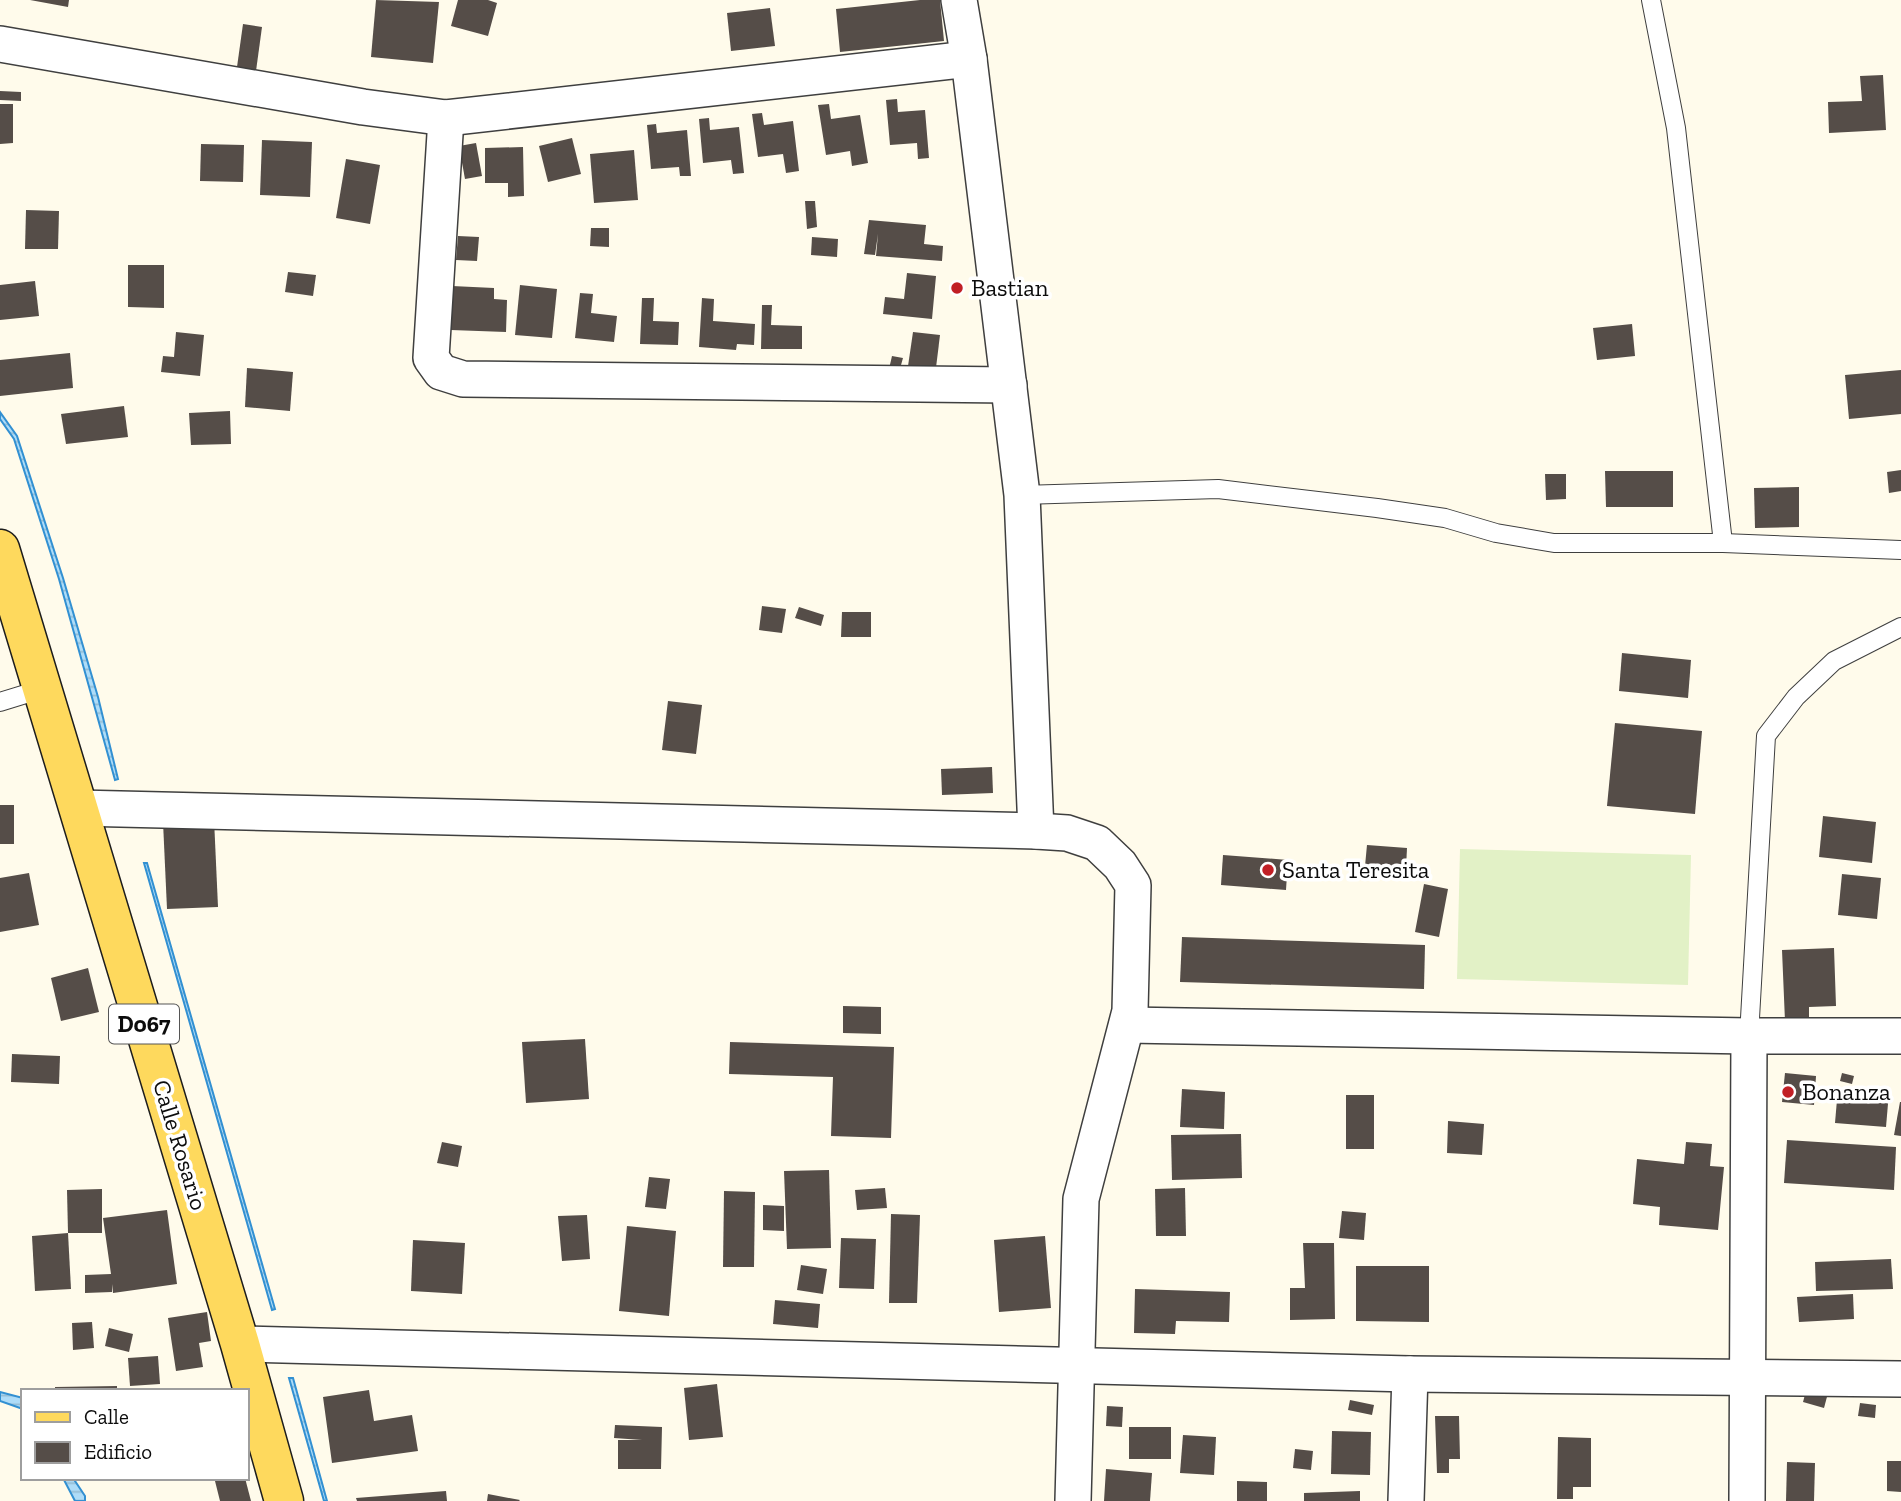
<svg xmlns="http://www.w3.org/2000/svg" width="1901" height="1501" font-family="'Zilla Slab',serif">
	<style>
		.pitch { fill: #e2f1c6 }
		.water { fill: url(#water-rules); stroke: #3290d2; stroke-width: 2 }
		.building { fill: #554d48 }
		.lines { fill: none; stroke-linecap: round; stroke-linejoin: round }
		.service-casing { stroke: #3f3f3f; stroke-width: 20 }
		.minor-casing { stroke: #3f3f3f; stroke-width: 38 }
		.primary-casing { stroke: #1d1d1d; stroke-width: 41 }
		.service { stroke: #fff; stroke-width: 18 }
		.minor { stroke: #fff; stroke-width: 35 }
		.primary { stroke: #fed95d; stroke-width: 38 }
		.poi-dot { fill: #c11f25; stroke: #fff; stroke-width: 2.5 }
		.labels { text-anchor: middle; stroke-width: 7; stroke-linejoin: round; paint-order: stroke }
		.shield { fill: #fff; stroke: #555; stroke-width: 2 }
		.shield-label { font-size: 23px; font-weight: bold; fill: #0c0c0c }
		.poi-label { font-size: 24px; fill: #0c0c0c; stroke: #fff; text-anchor: start }
		.street-label { font-size: 24px; fill: #0c0c0c; stroke: #fff }
	</style>
	<defs>
		<pattern id="water-rules" width="6" height="5" patternUnits="userSpaceOnUse" patternTransform="scale(1.75)"><rect width="6" height="5" fill="#aedcf8"/><path d="M0 2.5h6" fill="none" stroke="#94bcd3"/></pattern>
	</defs>
	<rect width="100%" height="100%" fill="#fffbeb"/>
	<!-- pitch -->
	<path class="pitch" d="M 1460,849 L 1691,855 L 1688,985 L 1457,979 Z"/>
	<!-- water -->
	<g class="water">
		<path d="M 0,412 L 17,436 L 63,578 L 98,697 L 118,779 L 115,780 L 59,579 L 14,439 L 0,419 Z"/>
		<path d="M 144,863 L 147,863 L 275,1309 L 272,1310 Z"/>
		<path d="M 289,1378 L 293,1378 L 327,1501 L 324,1501 Z"/>
		<path d="M 0,1392 L 23,1398 L 23,1409 L 0,1401 Z"/>
		<path d="M 63,1478 L 73,1478 L 85,1496 L 85,1501 L 75,1501 Z"/>
	</g>
	<!-- building -->
	<g class="building">
		<path d="M 30,0 L 69,0 L 68,7 Z"/>
		<path d="M 376,0 L 439,2 L 433,63 L 371,57 Z"/>
		<path d="M 458,0 L 488,0 L 497,3 L 488,36 L 451,26 Z"/>
		<path d="M 920,0 L 940,0 L 944,41 L 840,52 L 836,9 Z"/>
		<path d="M 770,8 L 775,46 L 731,51 L 727,13 Z"/>
		<path d="M 243,24 L 262,27 L 256,71 L 237,67 Z"/>
		<path d="M 1883,75 L 1886,130 L 1829,133 L 1828,102 L 1862,101 L 1860,76 Z"/>
		<path d="M 0,91 L 21,92 L 21,101 L 0,100 Z"/>
		<path d="M 897,99 L 898,112 L 925,110 L 929,158 L 918,159 L 917,143 L 890,145 L 886,100 Z"/>
		<path d="M 0,104 L 13,104 L 13,143 L 0,144 Z"/>
		<path d="M 829,104 L 831,119 L 860,115 L 868,163 L 852,166 L 850,151 L 826,155 L 818,105 Z"/>
		<path d="M 762,113 L 764,125 L 793,121 L 799,171 L 786,173 L 783,154 L 758,157 L 752,114 Z"/>
		<path d="M 709,118 L 710,130 L 739,127 L 744,173 L 733,174 L 731,160 L 703,163 L 699,119 Z"/>
		<path d="M 656,124 L 657,133 L 687,130 L 691,176 L 680,176 L 679,167 L 651,169 L 647,125 Z"/>
		<path d="M 572,138 L 581,174 L 548,182 L 539,146 Z"/>
		<path d="M 262,140 L 312,142 L 310,197 L 260,195 Z"/>
		<path d="M 476,143 L 482,176 L 465,179 L 459,146 Z"/>
		<path d="M 201,144 L 244,145 L 243,182 L 200,181 Z"/>
		<path d="M 523,147 L 524,196 L 508,197 L 508,183 L 485,183 L 485,148 Z"/>
		<path d="M 634,150 L 638,200 L 594,203 L 590,154 Z"/>
		<path d="M 346,159 L 380,165 L 370,224 L 336,218 Z"/>
		<path d="M 805,201 L 815,201 L 817,227 L 807,229 Z"/>
		<path d="M 26,210 L 59,211 L 58,249 L 25,249 Z"/>
		<path d="M 869,220 L 926,225 L 924,244 L 943,246 L 942,261 L 876,256 L 878,234 L 875,255 L 864,254 Z"/>
		<path d="M 591,228 L 609,228 L 609,247 L 590,246 Z"/>
		<path d="M 458,236 L 479,237 L 477,261 L 456,260 Z"/>
		<path d="M 812,237 L 838,239 L 837,257 L 811,255 Z"/>
		<path d="M 128,265 L 164,265 L 164,308 L 128,307 Z"/>
		<path d="M 288,272 L 316,275 L 313,296 L 285,292 Z"/>
		<path d="M 907,273 L 936,276 L 932,319 L 883,314 L 885,297 L 904,299 Z"/>
		<path d="M 35,281 L 39,316 L 0,320 L 0,285 Z"/>
		<path d="M 520,285 L 557,289 L 552,338 L 515,335 Z"/>
		<path d="M 452,286 L 494,288 L 494,299 L 507,300 L 506,332 L 451,330 Z"/>
		<path d="M 580,293 L 593,294 L 591,313 L 617,316 L 614,342 L 575,338 Z"/>
		<path d="M 642,298 L 654,298 L 653,321 L 679,322 L 678,345 L 640,344 Z"/>
		<path d="M 702,298 L 714,299 L 713,321 L 755,324 L 754,345 L 737,344 L 736,350 L 699,347 Z"/>
		<path d="M 762,305 L 772,305 L 771,325 L 802,326 L 802,349 L 761,349 Z"/>
		<path d="M 1632,324 L 1635,356 L 1597,360 L 1593,328 Z"/>
		<path d="M 176,332 L 204,335 L 200,376 L 161,372 L 163,356 L 174,357 Z"/>
		<path d="M 913,332 L 940,335 L 935,376 L 907,373 Z"/>
		<path d="M 70,353 L 73,388 L 0,396 L 0,360 Z"/>
		<path d="M 892,356 L 903,358 L 899,372 L 889,369 Z"/>
		<path d="M 247,368 L 293,372 L 290,411 L 245,407 Z"/>
		<path d="M 1901,370 L 1901,414 L 1849,419 L 1845,375 Z"/>
		<path d="M 124,406 L 128,437 L 66,444 L 61,414 Z"/>
		<path d="M 230,411 L 231,444 L 191,445 L 189,413 Z"/>
		<path d="M 1901,470 L 1901,491 L 1889,493 L 1887,472 Z"/>
		<path d="M 1605,471 L 1673,471 L 1673,507 L 1606,507 Z"/>
		<path d="M 1545,474 L 1566,474 L 1566,499 L 1546,500 Z"/>
		<path d="M 1799,487 L 1799,527 L 1755,528 L 1754,488 Z"/>
		<path d="M 762,606 L 786,609 L 782,633 L 759,630 Z"/>
		<path d="M 799,607 L 824,615 L 821,626 L 795,618 Z"/>
		<path d="M 842,612 L 871,612 L 871,637 L 841,637 Z"/>
		<path d="M 1622,653 L 1691,660 L 1688,698 L 1619,691 Z"/>
		<path d="M 668,701 L 702,705 L 696,754 L 662,750 Z"/>
		<path d="M 1615,723 L 1702,731 L 1695,814 L 1607,806 Z"/>
		<path d="M 992,767 L 993,793 L 942,795 L 941,769 Z"/>
		<rect x="0" y="805" width="14" height="39"/>
		<path d="M 1823,816 L 1876,822 L 1872,863 L 1819,857 Z"/>
		<path d="M 214,819 L 218,907 L 167,909 L 163,822 Z"/>
		<path d="M 1367,845 L 1407,848 L 1406,868 L 1365,866 Z"/>
		<path d="M 1223,855 L 1288,860 L 1286,890 L 1221,885 Z"/>
		<path d="M 29,873 L 39,925 L 0,932 L 0,878 Z"/>
		<path d="M 1842,874 L 1881,878 L 1877,919 L 1838,915 Z"/>
		<path d="M 1424,884 L 1448,889 L 1439,937 L 1415,932 Z"/>
		<path d="M 1182,937 L 1425,945 L 1424,989 L 1180,982 Z"/>
		<path d="M 1834,948 L 1836,1006 L 1809,1007 L 1809,1020 L 1785,1021 L 1782,950 Z"/>
		<path d="M 88,968 L 99,1012 L 61,1021 L 51,978 Z"/>
		<path d="M 843,1006 L 881,1007 L 881,1034 L 843,1033 Z"/>
		<path d="M 585,1039 L 589,1099 L 526,1103 L 522,1042 Z"/>
		<path d="M 730,1042 L 894,1047 L 891,1138 L 831,1136 L 833,1077 L 729,1074 Z"/>
		<path d="M 12,1054 L 60,1056 L 59,1084 L 11,1082 Z"/>
		<path d="M 1785,1073 L 1816,1076 L 1814,1105 L 1782,1102 Z"/>
		<path d="M 1842,1073 L 1854,1076 L 1852,1084 L 1840,1081 Z"/>
		<path d="M 1838,1088 L 1889,1092 L 1886,1127 L 1835,1123 Z"/>
		<path d="M 1182,1089 L 1225,1092 L 1224,1129 L 1180,1127 Z"/>
		<rect x="1346" y="1095" width="28" height="54"/>
		<path d="M 1900,1102 L 1901,1102 L 1901,1136 L 1894,1135 Z"/>
		<path d="M 1448,1121 L 1484,1124 L 1482,1155 L 1447,1153 Z"/>
		<path d="M 1241,1134 L 1242,1178 L 1172,1180 L 1171,1135 Z"/>
		<path d="M 1787,1140 L 1896,1147 L 1894,1190 L 1784,1183 Z"/>
		<path d="M 442,1142 L 462,1146 L 458,1167 L 437,1163 Z"/>
		<path d="M 1686,1142 L 1712,1144 L 1710,1166 L 1724,1167 L 1718,1230 L 1659,1225 L 1660,1207 L 1633,1204 L 1637,1159 L 1684,1164 Z"/>
		<path d="M 829,1170 L 831,1248 L 787,1249 L 784,1171 Z"/>
		<path d="M 649,1177 L 670,1179 L 666,1209 L 645,1207 Z"/>
		<path d="M 885,1188 L 887,1208 L 857,1210 L 855,1190 Z"/>
		<path d="M 1185,1188 L 1186,1236 L 1156,1236 L 1155,1189 Z"/>
		<path d="M 102,1189 L 102,1233 L 68,1233 L 67,1190 Z"/>
		<path d="M 724,1191 L 755,1192 L 754,1267 L 723,1267 Z"/>
		<path d="M 763,1205 L 784,1206 L 784,1231 L 763,1230 Z"/>
		<path d="M 167,1210 L 177,1284 L 113,1293 L 112,1284 L 112,1292 L 85,1293 L 85,1275 L 111,1274 L 103,1218 Z"/>
		<path d="M 1342,1211 L 1366,1213 L 1364,1240 L 1339,1238 Z"/>
		<path d="M 891,1214 L 920,1215 L 917,1303 L 889,1303 Z"/>
		<path d="M 587,1215 L 590,1259 L 562,1261 L 558,1216 Z"/>
		<path d="M 627,1226 L 676,1231 L 669,1316 L 619,1311 Z"/>
		<path d="M 68,1233 L 71,1289 L 35,1291 L 32,1236 Z"/>
		<path d="M 1045,1236 L 1051,1308 L 999,1312 L 994,1240 Z"/>
		<path d="M 841,1238 L 876,1239 L 874,1289 L 839,1288 Z"/>
		<path d="M 413,1240 L 465,1243 L 462,1294 L 411,1291 Z"/>
		<path d="M 1303,1243 L 1334,1243 L 1335,1319 L 1290,1320 L 1290,1288 L 1305,1288 Z"/>
		<path d="M 1891,1259 L 1893,1289 L 1816,1291 L 1815,1262 Z"/>
		<path d="M 801,1265 L 827,1269 L 823,1294 L 797,1290 Z"/>
		<path d="M 1356,1266 L 1429,1266 L 1429,1322 L 1356,1321 Z"/>
		<path d="M 1135,1289 L 1230,1292 L 1229,1322 L 1176,1321 L 1175,1334 L 1134,1333 Z"/>
		<path d="M 1853,1294 L 1854,1319 L 1799,1322 L 1797,1297 Z"/>
		<path d="M 775,1300 L 820,1304 L 818,1328 L 773,1324 Z"/>
		<path d="M 207,1312 L 211,1341 L 199,1343 L 203,1367 L 176,1371 L 168,1318 Z"/>
		<path d="M 92,1322 L 94,1348 L 73,1350 L 72,1323 Z"/>
		<path d="M 109,1328 L 133,1334 L 129,1352 L 105,1346 Z"/>
		<path d="M 158,1356 L 160,1384 L 130,1386 L 128,1358 Z"/>
		<path d="M 717,1384 L 723,1437 L 689,1440 L 684,1388 Z"/>
		<path d="M 117,1386 L 117,1391 L 55,1391 L 55,1387 Z"/>
		<path d="M 1807,1387 L 1828,1393 L 1824,1408 L 1803,1402 Z"/>
		<path d="M 369,1390 L 374,1421 L 412,1415 L 418,1451 L 332,1463 L 323,1397 Z"/>
		<path d="M 1350,1400 L 1374,1405 L 1372,1415 L 1348,1410 Z"/>
		<path d="M 1860,1403 L 1876,1405 L 1875,1418 L 1858,1416 Z"/>
		<path d="M 1107,1406 L 1123,1407 L 1122,1427 L 1106,1426 Z"/>
		<path d="M 1435,1416 L 1459,1416 L 1460,1459 L 1449,1459 L 1449,1473 L 1437,1473 Z"/>
		<path d="M 615,1425 L 662,1427 L 661,1469 L 618,1469 L 618,1440 L 642,1440 L 614,1438 Z"/>
		<rect x="1129" y="1427" width="42" height="32"/>
		<path d="M 1332,1431 L 1371,1432 L 1370,1475 L 1331,1474 Z"/>
		<path d="M 1183,1435 L 1216,1437 L 1214,1475 L 1180,1473 Z"/>
		<path d="M 1558,1437 L 1591,1438 L 1591,1487 L 1573,1487 L 1573,1499 L 1557,1499 Z"/>
		<path d="M 1295,1449 L 1313,1451 L 1311,1470 L 1293,1468 Z"/>
		<path d="M 1887,1461 L 1901,1461 L 1901,1492 L 1887,1491 Z"/>
		<path d="M 1787,1462 L 1815,1463 L 1814,1501 L 1786,1501 Z"/>
		<path d="M 1106,1469 L 1152,1473 L 1150,1501 L 1104,1501 Z"/>
		<path d="M 225,1478 L 245,1478 L 251,1501 L 220,1501 L 215,1481 Z"/>
		<path d="M 1237,1481 L 1267,1482 L 1267,1501 L 1237,1501 Z"/>
		<path d="M 446,1491 L 447,1501 L 357,1501 L 356,1498 Z"/>
		<path d="M 1360,1491 L 1360,1501 L 1304,1501 L 1304,1493 Z"/>
		<path d="M 488,1494 L 520,1500 L 519,1501 L 487,1501 Z"/>
	</g>
	<g class="lines">
		<!-- service casing -->
		<g class="service-casing">
			<g id="service">
				<path d="M 1651,0 L 1676,128 L 1723,543"/>
				<path d="M 1022,495 L 1218,489 L 1377,508 L 1445,518 L 1496,533 L 1554,543 L 1723,543 L 1901,550"/>
				<path d="M 0,702 L 42,689"/>
				<path d="M 1749,1036 L 1766,736 L 1796,697 L 1834,661 L 1901,627"/>
			</g>
		</g>
		<!-- minor casing -->
		<g class="minor-casing">
			<g id="minor">
				<path d="M 959,0 L 969,59 L 1022,495 L 1036,831"/>
				<path d="M 0,44 L 363,107 L 446,118 L 969,59"/>
				<path d="M 446,118 L 431,358 L 441,372 L 463,379 L 1009,385"/>
				<path d="M 78,808 L 1036,831 L 1067,833 L 1097,843 L 1120,865 L 1133,885 L 1130,1011 L 1081,1199 L 1073,1501"/>
				<path d="M 1127,1025 L 1749,1036 L 1901,1036"/>
				<path d="M 240,1344 L 1410,1374 L 1901,1379"/>
				<path d="M 1406,1501 L 1410,1374"/>
				<path d="M 1747,1501 L 1749,1036"/>
			</g>
		</g>
		<!-- primary casing -->
		<g class="primary-casing">
			<path id="primary" d="M 0,549 L 240,1344 L 284,1501"/>
		</g>
		<!-- service -->
		<use href="#service" class="service"/>
		<!-- minor -->
		<use href="#minor" class="minor"/>
		<!-- primary -->
		<use href="#primary" class="primary"/>
	</g>
	<!-- markers -->
	<g class="poi-dot">
		<circle cx="957" cy="288" r="7"/>
		<circle cx="1268" cy="870" r="7"/>
		<circle cx="1788" cy="1092" r="7"/>
	</g>
	<g class="labels">
		<!-- shield labels -->
		<rect class="shield" x="109" y="1004.5" width="70" height="39" rx="5"/>
		<g class="shield-label">
			<text x="144" y="1032">D067</text>
		</g>
		<!-- poi labels -->
		<g class="poi-label">
			<text x="971" y="296">Bastian</text>
			<text x="1282" y="878">Santa Teresita</text>
			<text x="1802" y="1100">Bonanza</text>
		</g>
		<!-- street labels -->
		<g class="street-label">
			<text transform="translate(180 1145) rotate(73)" y="8">Calle Rosario</text>
		</g>
	</g>
	<!-- legend -->
	<rect x="21" y="1389" width="228" height="91" fill="#ffffff" stroke="#9e9e9e" stroke-width="2"/>
	<rect x="35" y="1412" width="35" height="10" fill="#fed95d" stroke="#9e9e9e" stroke-width="2"/>
	<text x="84" y="1424" font-size="21" fill="#0c0c0c">Calle</text>
	<rect x="35" y="1442" width="35" height="21" fill="#554d48" stroke="#9e9e9e" stroke-width="2"/>
	<text x="84" y="1459" font-size="21" fill="#0c0c0c">Edificio</text>
</svg>
